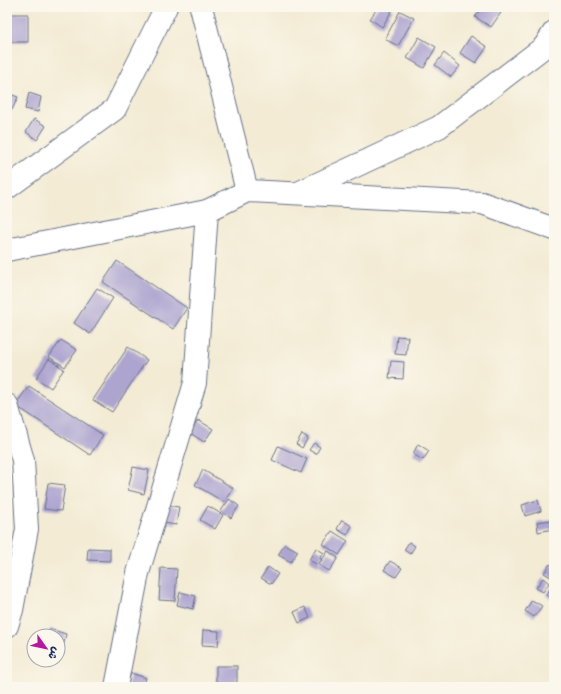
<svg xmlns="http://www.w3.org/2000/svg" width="561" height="694" font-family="Kalam,'Playpen Sans Arabic',sans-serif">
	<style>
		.building { fill: #ada4d0 }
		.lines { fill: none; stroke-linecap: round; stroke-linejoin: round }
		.street-casing { stroke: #677187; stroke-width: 24 }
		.street { stroke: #fff; stroke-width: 22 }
	</style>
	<rect width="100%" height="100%" fill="#fbf7ec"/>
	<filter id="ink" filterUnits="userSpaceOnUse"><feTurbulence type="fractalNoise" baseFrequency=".025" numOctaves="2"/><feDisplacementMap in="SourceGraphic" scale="8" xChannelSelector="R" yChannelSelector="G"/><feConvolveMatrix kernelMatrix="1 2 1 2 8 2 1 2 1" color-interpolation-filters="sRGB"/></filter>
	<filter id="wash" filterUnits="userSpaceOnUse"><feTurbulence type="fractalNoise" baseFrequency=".012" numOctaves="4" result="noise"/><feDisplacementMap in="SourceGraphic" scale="16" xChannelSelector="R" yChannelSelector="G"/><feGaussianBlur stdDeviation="0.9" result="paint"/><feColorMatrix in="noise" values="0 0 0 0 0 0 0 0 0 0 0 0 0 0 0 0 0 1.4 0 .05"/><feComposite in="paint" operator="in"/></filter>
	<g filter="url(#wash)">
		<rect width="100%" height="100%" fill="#f3ebd4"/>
		<g id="blocks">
			<!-- building -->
			<g class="building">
				<path d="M 378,7 L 390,7 L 393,9 L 382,27 L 370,19 Z"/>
				<path d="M 482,7 L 505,7 L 491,27 L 475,17 Z"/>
				<path d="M 400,11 L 414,18 L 398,46 L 385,39 Z"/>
				<rect x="7" y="14" width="21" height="28"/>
				<path d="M 471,36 L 487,47 L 476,63 L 460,53 Z"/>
				<path d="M 419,37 L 436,47 L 424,68 L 407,58 Z"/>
				<path d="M 444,53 L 460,66 L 451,77 L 435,65 Z"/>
				<path d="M 7,93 L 18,97 L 12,110 L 7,108 Z"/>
				<path d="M 29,93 L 41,97 L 38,112 L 25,109 Z"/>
				<path d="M 34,119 L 46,126 L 37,140 L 26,132 Z"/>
				<path d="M 117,261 L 187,308 L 173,329 L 103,282 Z"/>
				<path d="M 97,288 L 113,298 L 90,334 L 74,323 Z"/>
				<path d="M 397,336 L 408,337 L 406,355 L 395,354 Z"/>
				<path d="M 61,340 L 77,350 L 65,367 L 49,357 Z"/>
				<path d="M 128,347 L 147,360 L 112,412 L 93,400 Z"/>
				<path d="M 49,359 L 64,369 L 51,388 L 36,378 Z"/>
				<path d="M 391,361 L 404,362 L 403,379 L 389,378 Z"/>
				<path d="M 29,386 L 103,435 L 90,455 L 15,405 Z"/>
				<path d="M 198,420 L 213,429 L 204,442 L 190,433 Z"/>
				<path d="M 302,434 L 308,438 L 302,448 L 296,444 Z"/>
				<path d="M 314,443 L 320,447 L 316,454 L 309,450 Z"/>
				<path d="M 418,444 L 429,451 L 423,460 L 413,454 Z"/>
				<path d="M 278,446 L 307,459 L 301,473 L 272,460 Z"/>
				<path d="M 133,467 L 149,470 L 144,494 L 128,490 Z"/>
				<path d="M 203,470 L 233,488 L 224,502 L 195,485 Z"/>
				<path d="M 48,483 L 65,485 L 61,511 L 44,509 Z"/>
				<path d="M 229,499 L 239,506 L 231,518 L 221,511 Z"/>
				<path d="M 538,500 L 541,511 L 525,516 L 522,505 Z"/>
				<path d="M 167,505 L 179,507 L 176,525 L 164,523 Z"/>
				<path d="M 208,506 L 223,515 L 215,529 L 200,520 Z"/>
				<path d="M 342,520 L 352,526 L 347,535 L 337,529 Z"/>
				<path d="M 552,520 L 553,529 L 538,532 L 537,522 Z"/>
				<path d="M 332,531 L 348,541 L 339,555 L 323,544 Z"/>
				<path d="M 409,542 L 415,546 L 410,554 L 404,550 Z"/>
				<path d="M 285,544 L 298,551 L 291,562 L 278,555 Z"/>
				<path d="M 88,548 L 110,549 L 110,561 L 87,560 Z"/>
				<path d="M 316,548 L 324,553 L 320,559 L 322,559 L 318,565 L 309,560 Z"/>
				<path d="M 328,551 L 338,558 L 329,571 L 319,565 Z"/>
				<path d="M 390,561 L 402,568 L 396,577 L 384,570 Z"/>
				<path d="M 550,564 L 553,567 L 554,565 L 554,579 L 544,573 Z"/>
				<path d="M 268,567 L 278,574 L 271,584 L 261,578 Z"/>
				<path d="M 161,568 L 177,569 L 175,601 L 159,600 Z"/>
				<path d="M 543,578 L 549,583 L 543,592 L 536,588 Z"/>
				<path d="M 554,584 L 554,591 L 550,598 L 546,595 Z"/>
				<path d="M 180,592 L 196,596 L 193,609 L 177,605 Z"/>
				<path d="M 532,600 L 542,606 L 534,617 L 525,611 Z"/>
				<path d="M 305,607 L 310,618 L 299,623 L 294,612 Z"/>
				<path d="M 50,629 L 66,634 L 63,647 L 58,646 L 58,636 L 48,636 Z"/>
				<path d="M 203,630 L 219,631 L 218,646 L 202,645 Z"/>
				<rect x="216" y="666" width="21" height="18"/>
				<path d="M 131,673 L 146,678 L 143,687 L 127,687 Z"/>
			</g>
		</g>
	</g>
	<g filter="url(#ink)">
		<use href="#blocks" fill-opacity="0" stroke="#677187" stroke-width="1"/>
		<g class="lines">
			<!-- street casing -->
			<g class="street-casing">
				<g id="street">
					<path d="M 201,7 L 247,191"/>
					<path d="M 7,188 L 115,109 L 166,7"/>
					<path d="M 300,192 L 439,127 L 544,47 L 554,32"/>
					<path d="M 7,250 L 207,211"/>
					<path d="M 7,405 L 23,460 L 27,529 L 12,610 L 7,626"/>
					<path d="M 116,687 L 138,573 L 195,383 L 207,211 L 247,191 L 482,203 L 554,229"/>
				</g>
			</g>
			<!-- street -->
			<use href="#street" class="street"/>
		</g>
	</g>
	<!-- margin -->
	<rect width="561" height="694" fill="none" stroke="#fbf7ec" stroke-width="24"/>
	<!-- north arrow -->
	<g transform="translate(46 648) rotate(123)"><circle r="19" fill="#fbf7ec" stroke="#a1a7b3"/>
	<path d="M0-3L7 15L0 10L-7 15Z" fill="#b5179e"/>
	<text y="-6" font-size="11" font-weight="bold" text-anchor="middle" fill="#1b2f5e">ش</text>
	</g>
</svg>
